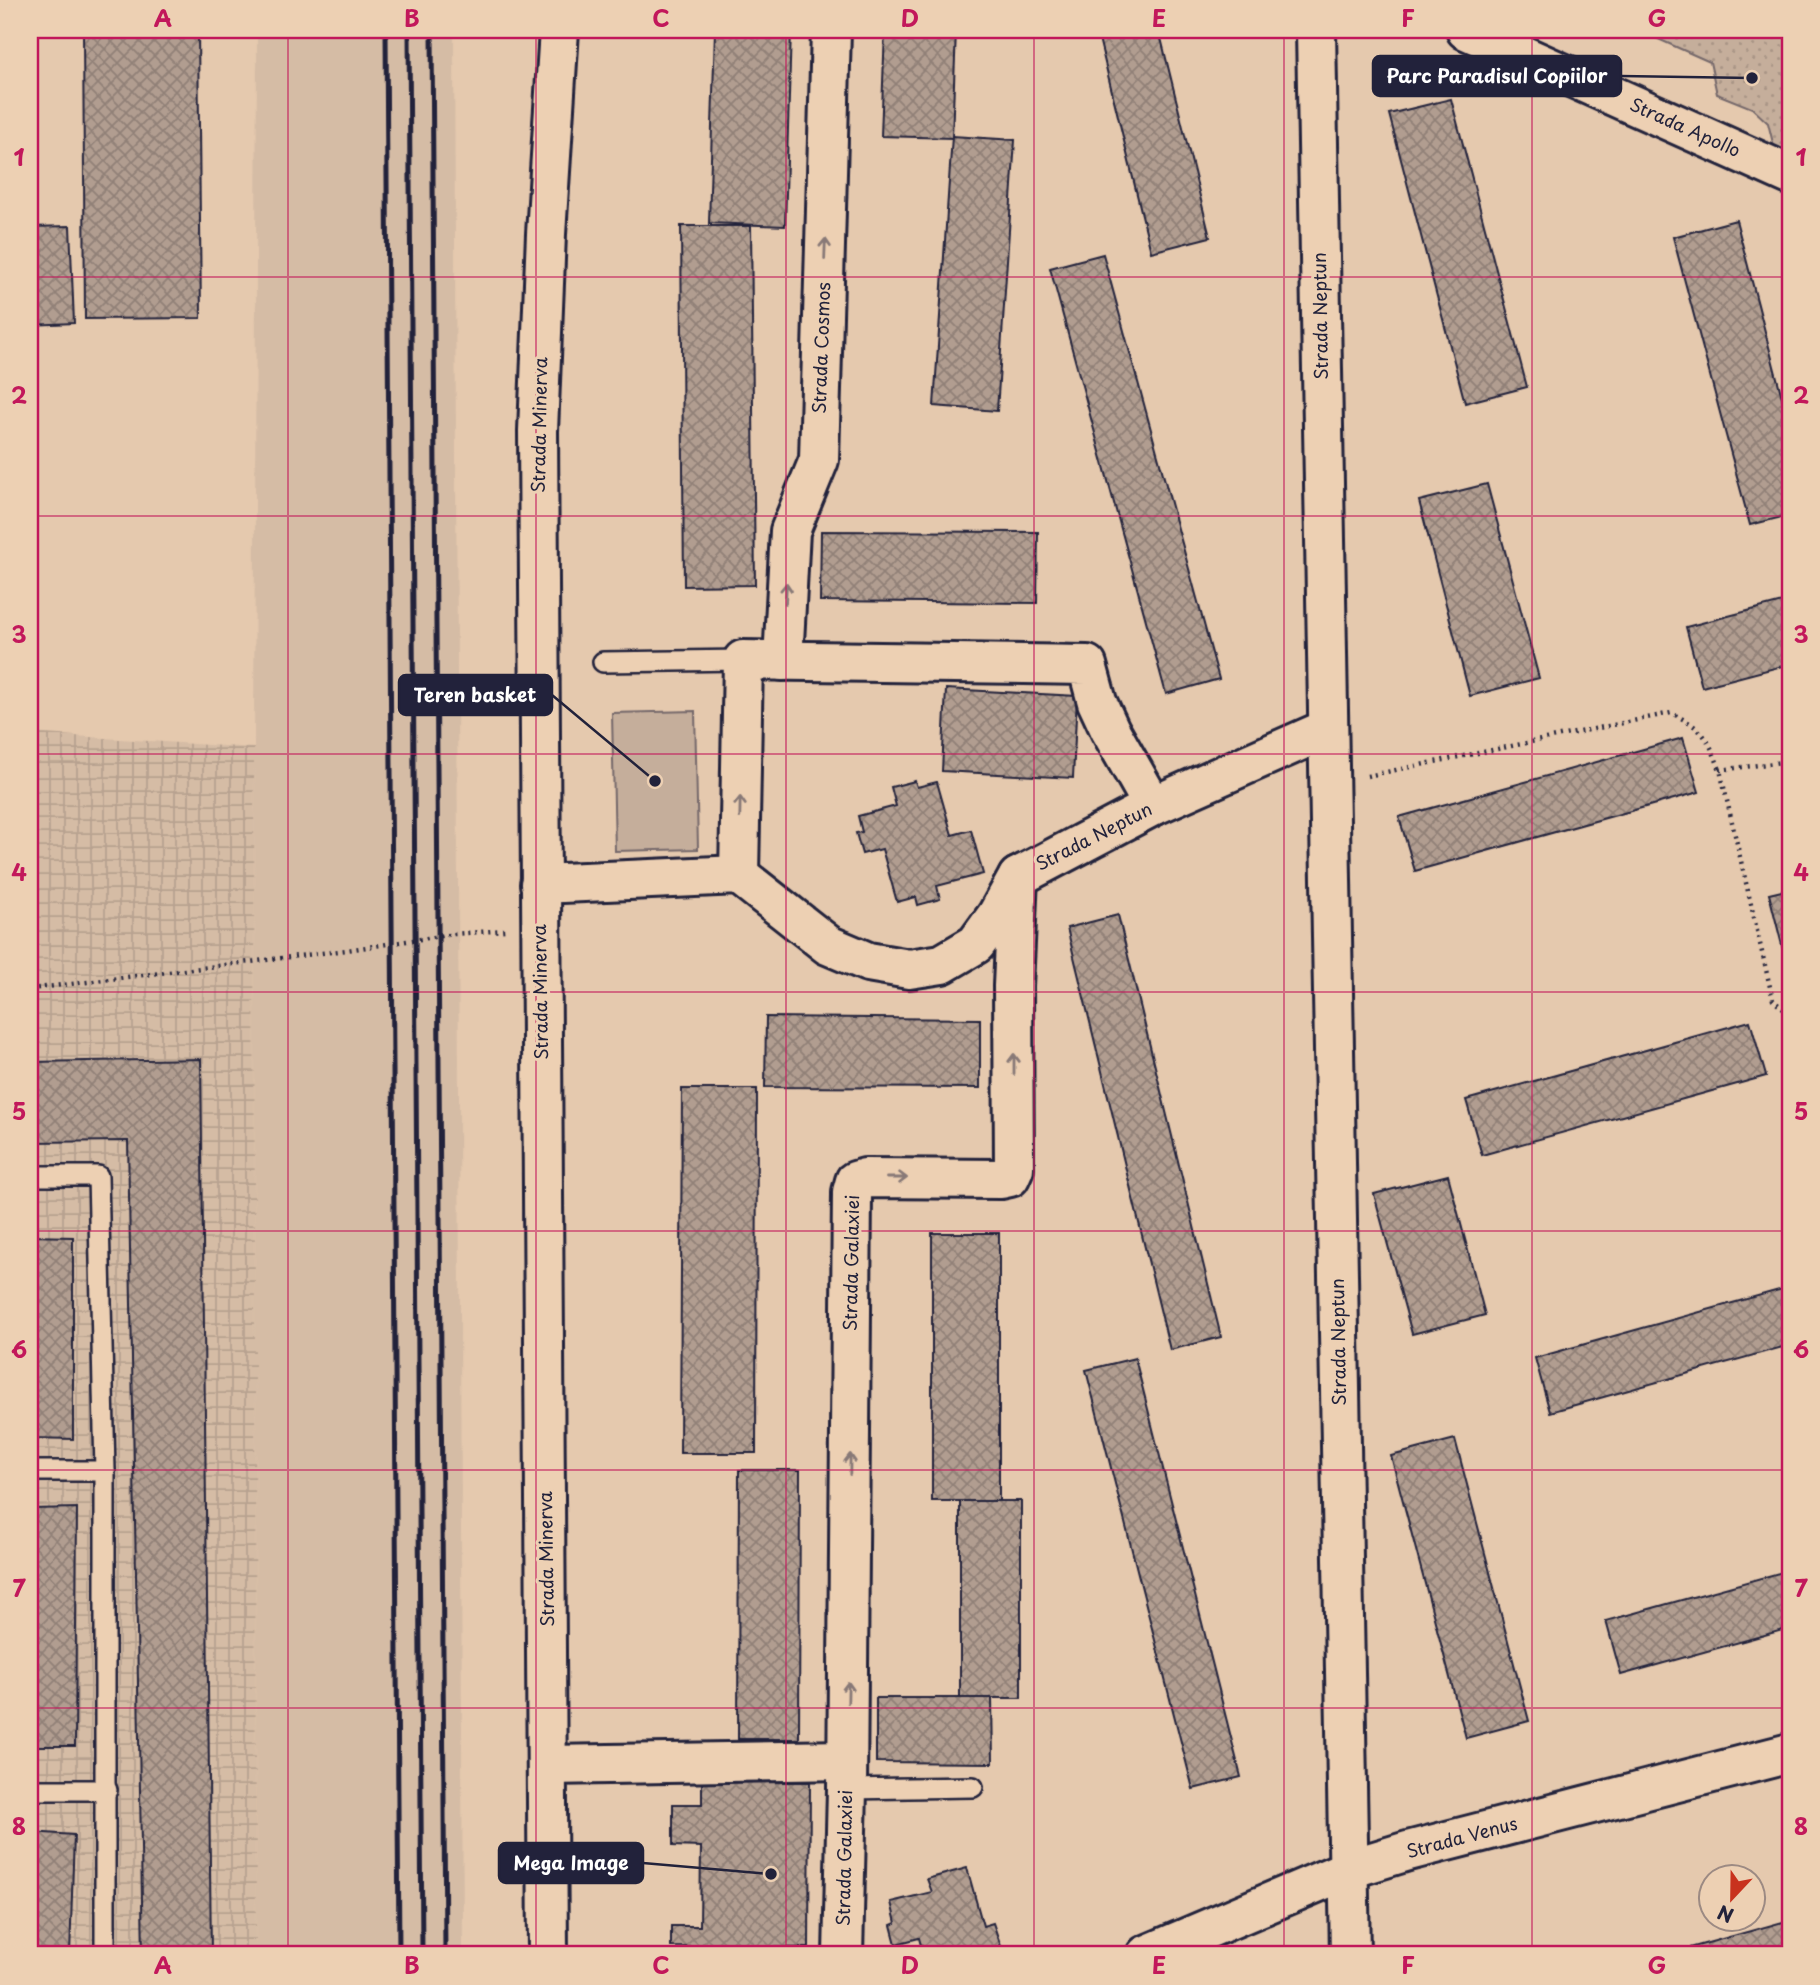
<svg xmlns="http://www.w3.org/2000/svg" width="1820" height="1985" font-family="'Playpen Sans',sans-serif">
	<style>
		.built { fill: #d5bca5 }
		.industrial { fill: url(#industrial-grid) }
		.grass { fill: url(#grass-dots); stroke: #74686b; stroke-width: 2 }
		.pitch { fill: #c5ae9b; stroke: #74686b; stroke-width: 2 }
		.building { fill: url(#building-cross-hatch); stroke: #22223b; stroke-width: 2 }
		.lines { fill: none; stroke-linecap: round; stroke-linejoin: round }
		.service-casing { stroke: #22223b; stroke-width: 24 }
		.minor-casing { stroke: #22223b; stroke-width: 44 }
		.tertiary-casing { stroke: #22223b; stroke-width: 44 }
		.path { stroke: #22223b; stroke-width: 4.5; stroke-dasharray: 2 5; stroke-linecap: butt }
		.service { stroke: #edd0b3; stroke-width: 19 }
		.minor { stroke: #edd0b3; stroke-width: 38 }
		.tertiary { stroke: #edd0b3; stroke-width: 38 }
		.rail { stroke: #22223b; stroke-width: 5 }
		.oneway { stroke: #887977 }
		.grid { fill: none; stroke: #c2185b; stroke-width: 2; stroke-opacity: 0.55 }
		.labels { text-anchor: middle; stroke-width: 6; stroke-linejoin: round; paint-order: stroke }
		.street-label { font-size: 18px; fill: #22223b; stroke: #edd0b3 }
		.leader { fill: none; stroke: #22223b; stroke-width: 2.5 }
		.callout-dot { fill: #22223b; stroke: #edd0b3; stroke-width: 2.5 }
		.callout { fill: #22223b; stroke: #22223b; stroke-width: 2.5 }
		.callout-label { font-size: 19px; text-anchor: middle; font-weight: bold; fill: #fff }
		.neatline { fill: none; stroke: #c2185b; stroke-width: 2.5 }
		.grid-label { font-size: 23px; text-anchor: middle; font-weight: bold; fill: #c2185b }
	</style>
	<defs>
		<pattern id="industrial-grid" width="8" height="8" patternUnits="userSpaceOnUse" patternTransform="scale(1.75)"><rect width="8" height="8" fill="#d5bca5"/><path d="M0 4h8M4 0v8" fill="none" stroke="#b7a18f"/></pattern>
		<pattern id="grass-dots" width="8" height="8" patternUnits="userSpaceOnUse" patternTransform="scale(1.75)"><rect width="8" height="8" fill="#c5ae9b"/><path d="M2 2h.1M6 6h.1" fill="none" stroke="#a99586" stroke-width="1.8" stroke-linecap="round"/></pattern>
		<pattern id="building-cross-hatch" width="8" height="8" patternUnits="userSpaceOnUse" patternTransform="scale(1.75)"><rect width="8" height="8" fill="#b19d90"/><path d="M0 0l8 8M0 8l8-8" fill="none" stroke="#908077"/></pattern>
	</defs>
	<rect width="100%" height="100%" fill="#e5c9ae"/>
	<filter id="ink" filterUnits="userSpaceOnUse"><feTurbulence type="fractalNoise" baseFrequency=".0143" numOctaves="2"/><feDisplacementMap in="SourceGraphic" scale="14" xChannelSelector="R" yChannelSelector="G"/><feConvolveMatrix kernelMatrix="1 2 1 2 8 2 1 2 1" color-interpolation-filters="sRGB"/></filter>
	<g filter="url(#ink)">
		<!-- built -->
		<path class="built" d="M 257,30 L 454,30 L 463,1955 L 256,1955 L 254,748 Z"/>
		<!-- industrial -->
		<path class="industrial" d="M 30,733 L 254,748 L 256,1955 L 30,1955 Z"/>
		<!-- grass -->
		<path class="grass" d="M 1638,30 L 1790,30 L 1790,147 L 1775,151 L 1768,123 L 1752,108 L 1717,94 L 1710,62 Z"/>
		<!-- pitch -->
		<path class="pitch" d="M 695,711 L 698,849 L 615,851 L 612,713 Z"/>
		<!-- building -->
		<g class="building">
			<path d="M 83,30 L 198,30 L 201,318 L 85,319 Z"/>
			<path d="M 715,30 L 791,30 L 785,226 L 709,223 Z"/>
			<path d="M 885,30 L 956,30 L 952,138 L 881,136 Z"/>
			<path d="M 1097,30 L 1159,30 L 1210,237 L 1151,252 Z"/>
			<path d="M 1451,99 L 1527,387 L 1465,403 L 1389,114 Z"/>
			<path d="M 952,136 L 1015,140 L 997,411 L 934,406 Z"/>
			<path d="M 1736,220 L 1790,428 L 1790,515 L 1750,525 L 1673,237 Z"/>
			<path d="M 70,226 L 74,323 L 30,325 L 30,227 Z"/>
			<path d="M 681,226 L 751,226 L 755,585 L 684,586 Z"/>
			<path d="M 1103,254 L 1219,679 L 1166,694 L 1050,268 Z"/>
			<path d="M 1487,484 L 1539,678 L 1470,696 L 1419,501 Z"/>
			<path d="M 821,531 L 1038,532 L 1037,603 L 820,601 Z"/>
			<path d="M 1790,600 L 1790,664 L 1702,687 L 1686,627 Z"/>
			<path d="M 946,689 L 1077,696 L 1073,778 L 942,771 Z"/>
			<path d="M 1683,738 L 1699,792 L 1415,871 L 1399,817 Z"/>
			<path d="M 915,781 L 917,787 L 937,782 L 952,835 L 971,830 L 983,874 L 937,886 L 940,899 L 918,905 L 916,897 L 897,902 L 882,849 L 862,854 L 856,833 L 862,832 L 858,816 L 896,806 L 891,787 Z"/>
			<path d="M 1790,889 L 1790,952 L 1784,953 L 1769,894 Z"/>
			<path d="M 1118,915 L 1221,1337 L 1170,1350 L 1067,928 Z"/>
			<path d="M 766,1017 L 980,1019 L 980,1088 L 765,1087 Z"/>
			<path d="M 1750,1021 L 1766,1076 L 1482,1155 L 1466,1100 Z"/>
			<path d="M 201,1059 L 211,1955 L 143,1955 L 128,1141 L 30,1142 L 30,1062 Z"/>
			<path d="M 682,1089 L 757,1089 L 756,1453 L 680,1453 Z"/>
			<path d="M 1448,1175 L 1485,1315 L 1412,1334 L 1374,1194 Z"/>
			<rect x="932" y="1233" width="67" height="268"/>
			<path d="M 30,1236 L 73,1237 L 73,1439 L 30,1438 Z"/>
			<path d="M 1790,1287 L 1790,1345 L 1550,1412 L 1535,1358 Z"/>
			<path d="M 1135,1358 L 1241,1777 L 1193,1789 L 1086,1370 Z"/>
			<path d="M 1455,1439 L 1529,1721 L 1466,1738 L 1391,1456 Z"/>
			<path d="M 739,1470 L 800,1470 L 799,1739 L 738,1739 Z"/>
			<rect x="960" y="1501" width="61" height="197"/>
			<path d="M 77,1508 L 75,1746 L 30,1746 L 30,1509 Z"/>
			<path d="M 1790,1570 L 1790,1628 L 1621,1675 L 1606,1621 Z"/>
			<path d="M 876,1698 L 992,1698 L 993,1763 L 876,1762 Z"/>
			<path d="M 702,1782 L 810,1782 L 809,1948 L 671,1947 L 671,1926 L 700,1926 L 701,1847 L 673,1846 L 673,1804 L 702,1804 Z"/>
			<path d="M 30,1832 L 74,1835 L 70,1955 L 30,1955 Z"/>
			<path d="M 967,1868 L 983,1926 L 993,1923 L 1004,1955 L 917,1955 L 923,1953 L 919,1938 L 896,1944 L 891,1925 L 896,1923 L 891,1902 L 932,1892 L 927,1879 Z"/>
			<path d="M 1790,1920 L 1790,1955 L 1665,1955 Z"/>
			<path d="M 722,1947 L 785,1948 L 785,1955 L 722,1955 Z"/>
		</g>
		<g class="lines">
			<!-- service casing -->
			<g class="service-casing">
				<g id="service">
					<path d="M 603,662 L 743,660"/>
					<path d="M 30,1176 L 98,1176 L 105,1471 L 105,1955"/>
					<path d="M 30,1471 L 105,1471"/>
					<path d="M 847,1789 L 973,1787"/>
					<path d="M 30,1790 L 107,1790"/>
				</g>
			</g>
			<!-- minor casing -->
			<g class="minor-casing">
				<g id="minor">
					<path d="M 1316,30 L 1350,1955"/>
					<path d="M 1466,30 L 1790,175"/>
					<path d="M 783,661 L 790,531 L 819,460 L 831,30"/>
					<path d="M 739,875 L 743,660 L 1087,665 L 1097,702 L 1110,730 L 1153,806"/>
					<path d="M 540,884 L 739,875 L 828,945 L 868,962 L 909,969 L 942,964 L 976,944 L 997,915 L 1018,877 L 1153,806 L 1327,729"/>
					<path d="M 549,1765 L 847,1760"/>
					<path d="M 843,1955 L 847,1789 L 852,1192 L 855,1181 L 865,1178 L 1001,1179 L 1010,1177 L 1014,1168 L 1013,986 L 1018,877"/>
					<path d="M 1146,1955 L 1349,1869 L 1408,1851 L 1790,1753"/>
				</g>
			</g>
			<!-- tertiary casing -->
			<g class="tertiary-casing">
				<path id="tertiary" d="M 548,1955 L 538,431 L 546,234 L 559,30"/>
			</g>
			<!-- path -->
			<g class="path">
				<path d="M 1790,256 L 1788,264 L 1790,302"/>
				<path d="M 1720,770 L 1790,761"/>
				<path d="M 1367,776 L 1671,713 C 1703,728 1708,737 1720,770 L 1773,1000 L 1790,1015"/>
				<path d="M 30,989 L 347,950 L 454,934 L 505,930"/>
			</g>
			<!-- service -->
			<use href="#service" class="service"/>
			<!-- minor -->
			<use href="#minor" class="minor"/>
			<!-- tertiary -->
			<use href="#tertiary" class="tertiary"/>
			<!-- rail -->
			<g class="rail">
				<path d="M 386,30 L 399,1955"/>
				<path d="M 409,30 L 422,1955"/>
				<path d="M 432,30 L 445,1955"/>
			</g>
		</g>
		<!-- one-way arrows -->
		<defs><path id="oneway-shaft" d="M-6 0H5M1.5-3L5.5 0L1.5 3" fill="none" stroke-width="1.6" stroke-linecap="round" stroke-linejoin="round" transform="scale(1.75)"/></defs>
		<g class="oneway">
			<use href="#oneway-shaft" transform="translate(825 249) rotate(-88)"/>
			<use href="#oneway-shaft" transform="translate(786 593) rotate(-87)"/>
			<use href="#oneway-shaft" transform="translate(740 807) rotate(-89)"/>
			<use href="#oneway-shaft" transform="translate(1014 1064) rotate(-90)"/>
			<use href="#oneway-shaft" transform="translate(897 1178)"/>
			<use href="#oneway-shaft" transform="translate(850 1464) rotate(-89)"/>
			<use href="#oneway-shaft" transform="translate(848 1692) rotate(-89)"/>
		</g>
	</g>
	<!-- grid -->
	<path class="grid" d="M 288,30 L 288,1955M 536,30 L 536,1955M 786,30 L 786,1955M 1034,30 L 1034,1955M 1284,30 L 1284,1955M 1532,30 L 1532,1955M 30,277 L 1790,277M 30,516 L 1790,516M 30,754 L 1790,754M 30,992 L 1790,992M 30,1231 L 1790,1231M 30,1470 L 1790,1470M 30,1708 L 1790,1708"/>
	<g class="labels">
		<!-- street labels -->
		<g class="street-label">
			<text transform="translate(1685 128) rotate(24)" y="6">Strada Apollo</text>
			<text transform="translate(1321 316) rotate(-91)" y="6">Strada Neptun</text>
			<text transform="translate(822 348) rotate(-88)" y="6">Strada Cosmos</text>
			<text transform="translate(540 425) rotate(-89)" y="6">Strada Minerva</text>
			<text transform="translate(1094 837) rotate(-27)" y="6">Strada Neptun</text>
			<text transform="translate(541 992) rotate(-91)" y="6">Strada Minerva</text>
			<text transform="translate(852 1263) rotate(-89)" y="6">Strada Galaxiei</text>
			<text transform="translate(1339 1342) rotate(-91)" y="6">Strada Neptun</text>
			<text transform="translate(547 1559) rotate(-91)" y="6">Strada Minerva</text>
			<text transform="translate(1462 1838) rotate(-15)" y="6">Strada Venus</text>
			<text transform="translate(845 1858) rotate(-89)" y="6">Strada Galaxiei</text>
		</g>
	</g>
	<!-- callouts -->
	<path class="leader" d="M1752 78L1621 76M655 781L552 695M771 1874L643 1863"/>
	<g class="callout-dot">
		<circle cx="1752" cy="78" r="7"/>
		<circle cx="655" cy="781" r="7"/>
		<circle cx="771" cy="1874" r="7"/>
	</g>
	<g class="callout">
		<rect x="1373" y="56" width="248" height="40" rx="7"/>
		<rect x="399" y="675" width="153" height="40" rx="7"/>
		<rect x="499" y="1843" width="144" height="40" rx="7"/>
	</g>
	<g class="callout-label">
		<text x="1497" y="83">Parc Paradisul Copiilor</text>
		<text x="475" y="702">Teren basket</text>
		<text x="571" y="1870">Mega Image</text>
	</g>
	<!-- margin -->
	<rect width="1820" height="1985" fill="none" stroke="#edd0b3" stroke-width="77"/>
	<!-- north arrow -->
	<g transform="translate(1732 1898) rotate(202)"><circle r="33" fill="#edd0b3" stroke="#9c8a83" stroke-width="2"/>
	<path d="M0-5L12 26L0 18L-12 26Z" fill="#c8321e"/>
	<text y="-10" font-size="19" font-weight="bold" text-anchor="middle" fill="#22223b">N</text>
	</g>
	<rect x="38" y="38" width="1744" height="1908" class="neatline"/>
	<g class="grid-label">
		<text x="163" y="27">A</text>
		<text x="412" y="27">B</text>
		<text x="661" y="27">C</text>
		<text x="910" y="27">D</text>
		<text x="1159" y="27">E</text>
		<text x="1408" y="27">F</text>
		<text x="1657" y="27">G</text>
		<text x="19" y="166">1</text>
		<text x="1801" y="166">1</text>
		<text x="19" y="404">2</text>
		<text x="1801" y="404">2</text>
		<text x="19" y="643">3</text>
		<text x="1801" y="643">3</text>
		<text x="19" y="881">4</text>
		<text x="1801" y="881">4</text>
		<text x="19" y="1120">5</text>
		<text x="1801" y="1120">5</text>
		<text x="19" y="1358">6</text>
		<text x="1801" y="1358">6</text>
		<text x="19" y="1597">7</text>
		<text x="1801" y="1597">7</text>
		<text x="19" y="1835">8</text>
		<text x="1801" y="1835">8</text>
		<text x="163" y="1974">A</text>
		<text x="412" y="1974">B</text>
		<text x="661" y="1974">C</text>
		<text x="910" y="1974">D</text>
		<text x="1159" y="1974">E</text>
		<text x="1408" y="1974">F</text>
		<text x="1657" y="1974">G</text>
	</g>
</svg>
